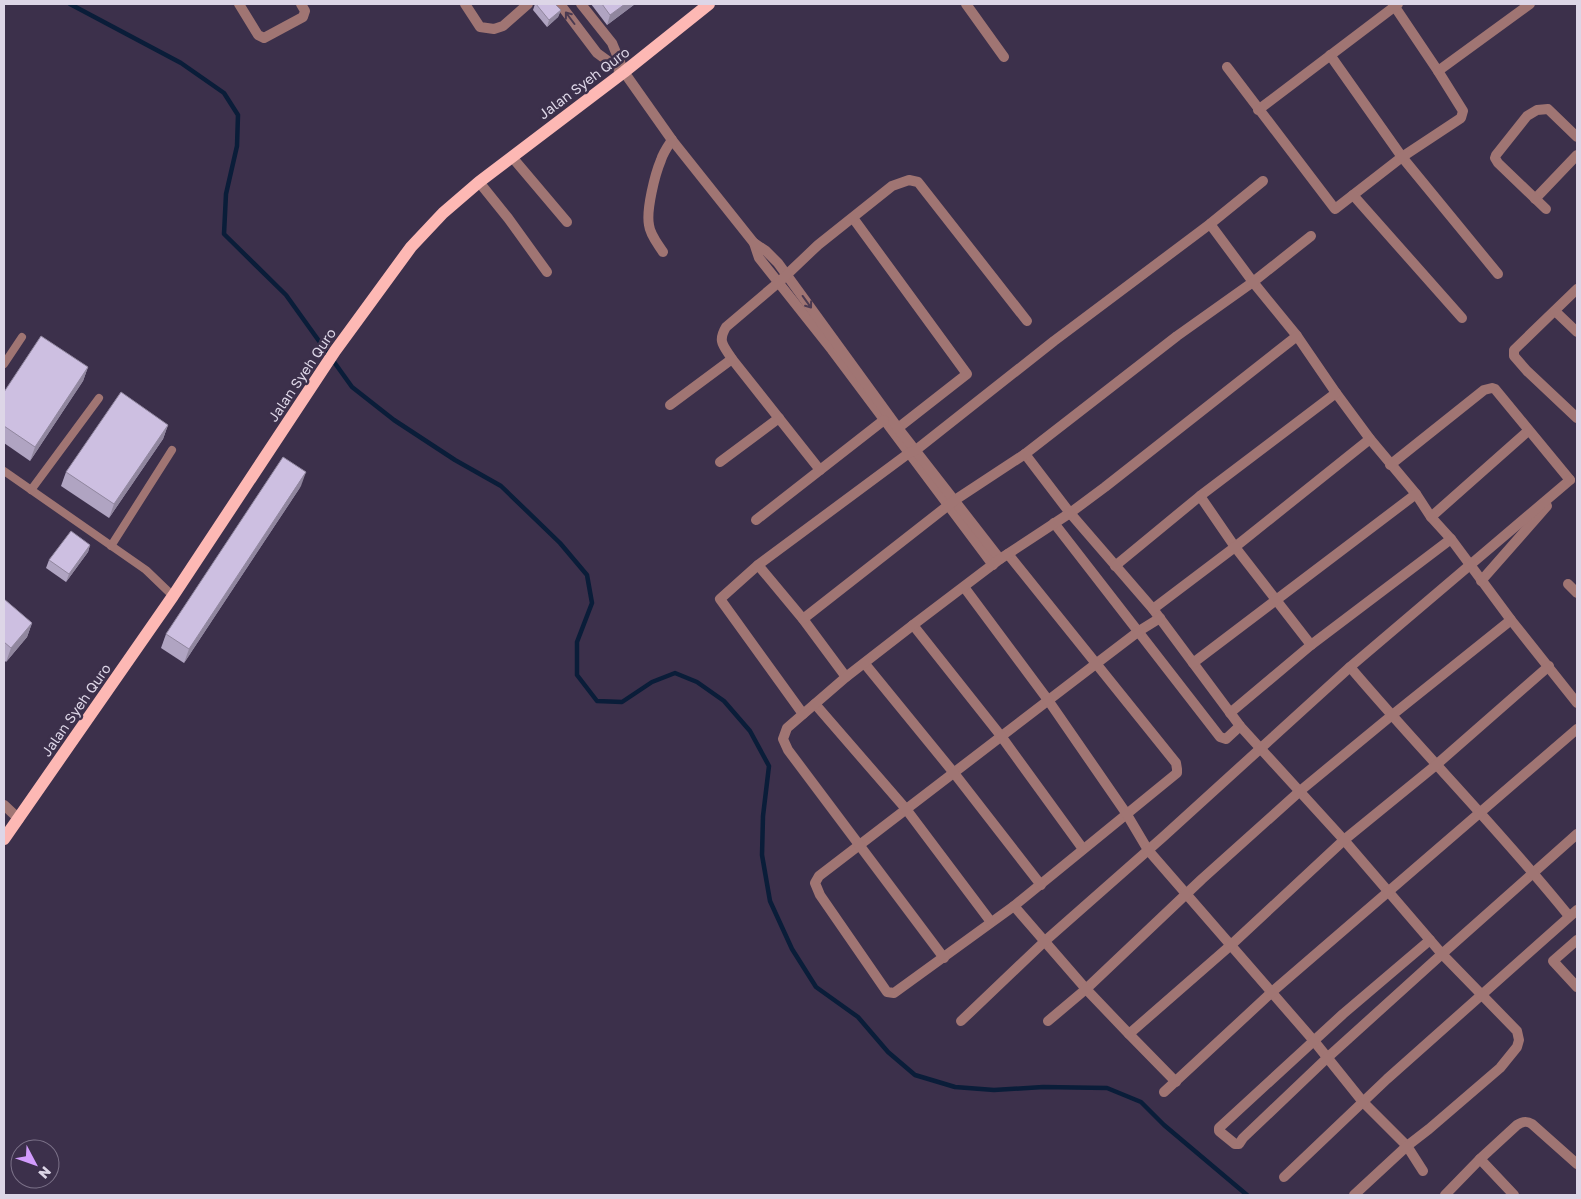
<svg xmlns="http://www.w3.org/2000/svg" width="1581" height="1199" font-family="'Golos Text',sans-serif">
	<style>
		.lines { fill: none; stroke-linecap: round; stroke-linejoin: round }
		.stream { stroke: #0a1d39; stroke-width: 4.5 }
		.service { stroke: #a07573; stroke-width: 8 }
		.minor { stroke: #a07573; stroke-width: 10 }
		.primary { stroke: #fdb8b4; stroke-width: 12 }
		.wall { fill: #b0a4c2 }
		.shaded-wall { fill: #90869e }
		.building { fill: #cdbfe1; stroke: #90869e }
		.oneway { stroke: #4b3a51 }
		.labels { text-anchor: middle; stroke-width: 5; stroke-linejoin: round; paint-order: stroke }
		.street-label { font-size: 14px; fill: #ddd6e7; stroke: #3c304b }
	</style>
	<rect width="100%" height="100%" fill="#3c304b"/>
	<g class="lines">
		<!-- stream -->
		<path class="stream" d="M 70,4 L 181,63 L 224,93 L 238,115 L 237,146 L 226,194 L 224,234 L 286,295 L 352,387 L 394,420 L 455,460 L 501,486 L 560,543 L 587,575 L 592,603 L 577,642 L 577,675 L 597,701 L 622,702 L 652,682 L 675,673 L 697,682 L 724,701 L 750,731 L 769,766 L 763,816 L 762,855 L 770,901 L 792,949 L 816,987 L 858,1017 L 888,1052 L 915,1075 L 955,1087 L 994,1090 L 1043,1087 L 1107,1088 L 1141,1102 L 1164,1125 L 1247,1195"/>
		<!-- service -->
		<g class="service">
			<path d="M 4,364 L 22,337"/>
			<path d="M 4,471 L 146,570 L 173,596"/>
			<path d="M 31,490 L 99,398"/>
			<path d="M 111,546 L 172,450"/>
		</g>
		<!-- minor -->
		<g class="minor">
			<path d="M 239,4 L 258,35 L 264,38 L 303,17 L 305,11 L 301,4"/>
			<path d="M 465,4 L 480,27 L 494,29 L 503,26 L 528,4"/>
			<path d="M 560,4 L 597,53 L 623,72"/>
			<path d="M 581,4 L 612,43 L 624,72 L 672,140 L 754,243 L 759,258 L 832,350 L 993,565"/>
			<path d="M 966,4 L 1004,57"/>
			<path d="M 1330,55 L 1402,157 L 1498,274"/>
			<path d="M 1227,67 L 1335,209 L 1402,157 L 1461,118 L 1463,111 L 1438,71 L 1393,4"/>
			<path d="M 1438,71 L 1530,4"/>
			<path d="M 1258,110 L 1398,4"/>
			<path d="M 512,157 L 567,222"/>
			<path d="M 479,182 L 508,218 L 547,272"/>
			<path d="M 1353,195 L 1462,318"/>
			<path d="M 1535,199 L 1577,155"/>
			<path d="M 1546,209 L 1498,163 L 1495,158 L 1496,155 L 1527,116 L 1537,110 L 1548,109 L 1577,137"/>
			<path d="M 853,218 L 967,374 L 898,428 L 895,432"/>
			<path d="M 1210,224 L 1253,282 L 1297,336 L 1336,393 L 1370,439 L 1416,494 L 1431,517 L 1451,539 L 1511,620 L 1577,703"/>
			<path d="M 754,243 L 766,251 L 778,263 L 898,428 L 1000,559"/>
			<path d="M 663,252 C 658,244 650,235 649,225 C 646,210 655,174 661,160 C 663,153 668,146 672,140"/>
			<path d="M 1577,289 L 1514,350 L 1514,356 L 1527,371 L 1577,418"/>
			<path d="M 1555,311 L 1577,332"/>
			<path d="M 670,405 L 732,359"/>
			<path d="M 1025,454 L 1070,513 L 1153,609 L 1240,726 L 1344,840 L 1442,954 L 1577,834"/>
			<path d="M 720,462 L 779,418"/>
			<path d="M 1390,465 L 1484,390 L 1492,388 L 1495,389 L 1570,480"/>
			<path d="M 820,470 L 732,359 C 724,346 717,342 726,327 L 779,282 L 818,245 L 892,186 L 909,180 L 918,182 L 1027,321"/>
			<path d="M 1200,496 L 1235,547 L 1311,645"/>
			<path d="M 1431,517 L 1528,431"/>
			<path d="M 756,520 L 884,420"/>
			<path d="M 1054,523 L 1220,737 L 1226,739 L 1240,726"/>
			<path d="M 1008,554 L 1176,763 L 1177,769 L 1177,773 L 1014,906 L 894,993 L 887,992 L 820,895 L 815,883 L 819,876 L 1097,663 L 1139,631 L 1160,618"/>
			<path d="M 758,565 L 803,619 L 846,677"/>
			<path d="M 1115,566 L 1200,496 L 1336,393"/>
			<path d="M 1481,581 L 1547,506"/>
			<path d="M 1568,584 L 1577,593"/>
			<path d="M 964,587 L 1048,700 L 1126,813 L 1148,850 L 1314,1041 L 1363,1102 L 1407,1146 L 1423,1171"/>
			<path d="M 1153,609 L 1235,547 L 1370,439"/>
			<path d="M 803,619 L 955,500 L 1025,454 L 1177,336 L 1253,282 L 1311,236"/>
			<path d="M 913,625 L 1001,736 L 1083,849"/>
			<path d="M 1193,663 L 1416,494"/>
			<path d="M 865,664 L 954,773 L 1041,885"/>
			<path d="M 1350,667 C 1421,751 1500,830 1569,916"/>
			<path d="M 815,704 L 906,809 L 991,922"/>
			<path d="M 1230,713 L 1311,645 L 1451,539"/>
			<path d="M 803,714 L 720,599 L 758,565 L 909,453 L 916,450 L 1054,341 L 1210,224 L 1263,181"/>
			<path d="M 4,805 L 19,819"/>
			<path d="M 1014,906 L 1086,989 L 1129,1034 L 1231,945 L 1344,840 L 1436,765 L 1549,666"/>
			<path d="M 1577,940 L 1553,961 L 1577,987"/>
			<path d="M 944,958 L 788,750 L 783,739 L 787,728 L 846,677 L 913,625 L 1000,559 L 1070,513 L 1105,487 L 1297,336"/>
			<path d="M 961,1021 L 1045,941 L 1163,837 L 1350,667 L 1570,480"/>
			<path d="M 1048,1021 L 1086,989 L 1202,879 L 1300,791 L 1391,716 L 1511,620"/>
			<path d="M 1129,1034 L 1176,1082"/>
			<path d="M 1164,1092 L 1272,992 L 1577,729"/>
			<path d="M 1480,1159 L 1514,1195"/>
			<path d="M 1284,1177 L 1387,1079 L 1577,910"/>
			<path d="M 1354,1195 L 1407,1146 L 1429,1129 L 1500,1068 L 1517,1047 L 1519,1040 L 1517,1031 L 1442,954 L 1327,1058 L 1243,1138 L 1239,1144 L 1235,1144 L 1219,1131 L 1219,1128 L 1343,1014 L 1430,940"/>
			<path d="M 1445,1195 L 1480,1159 L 1517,1125 C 1523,1121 1527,1121 1532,1124 L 1577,1164"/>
		</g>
		<!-- primary -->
		<path class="primary" d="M 4,839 L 173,596 L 335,351 L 411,247 L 443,213 L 479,182 L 624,72 L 709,4"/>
	</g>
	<!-- wall -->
	<g class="wall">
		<path d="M 535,4 L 555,4 L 561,10 L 558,17 L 547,27 L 533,10 Z"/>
		<path d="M 591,4 L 635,4 L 607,25 Z"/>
		<path d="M 88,367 L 83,381 L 30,461 L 4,443 L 4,392 Z"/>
		<path d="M 168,425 L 163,439 L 109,518 L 61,486 L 66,472 Z"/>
		<path d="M 301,486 L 184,663 L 161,648 L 166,634 Z"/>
		<path d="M 90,545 L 88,552 L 66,582 L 46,568 L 49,560 Z"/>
		<path d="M 4,599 L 32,623 L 27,637 L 6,662 L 4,660 Z"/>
	</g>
	<!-- shaded-wall -->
	<g class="shaded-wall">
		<path d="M 625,4 L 635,4 L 607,25 L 610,15 Z"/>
		<path d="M 561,10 L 558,17 L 547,27 L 549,20 Z"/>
		<path d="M 88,367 L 83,381 L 30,461 L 35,447 Z"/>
		<path d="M 168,425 L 163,439 L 109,518 L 114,504 Z"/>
		<path d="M 306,472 L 301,486 L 184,663 L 189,649 Z"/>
		<path d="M 90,545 L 88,552 L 66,582 L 69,574 Z"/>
		<path d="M 32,623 L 27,637 L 6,662 L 11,648 Z"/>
	</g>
	<!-- building -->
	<g class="building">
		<path d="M 536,4 L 555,4 L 561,10 L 549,20 Z"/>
		<path d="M 602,4 L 625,4 L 610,15 Z"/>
		<path d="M 41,336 L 88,367 L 35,447 L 4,426 L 4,392 Z"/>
		<path d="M 121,392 L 168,425 L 114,504 L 66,472 Z"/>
		<path d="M 283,457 L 306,472 L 189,649 L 166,634 Z"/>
		<path d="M 71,531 L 90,545 L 69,574 L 49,560 Z"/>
		<path d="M 4,599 L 32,623 L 11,648 L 4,642 Z"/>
	</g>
	<!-- one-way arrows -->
	<defs><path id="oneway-shaft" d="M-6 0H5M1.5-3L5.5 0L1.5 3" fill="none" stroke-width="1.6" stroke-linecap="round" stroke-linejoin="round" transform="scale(1.25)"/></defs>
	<g class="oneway">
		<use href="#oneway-shaft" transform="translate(570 18) rotate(-127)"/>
		<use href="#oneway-shaft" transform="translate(807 302) rotate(54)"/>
	</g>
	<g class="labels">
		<!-- street labels -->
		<g class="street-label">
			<text transform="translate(584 83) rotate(-37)" y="5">Jalan Syeh Quro</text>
			<text transform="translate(302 375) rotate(-56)" y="5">Jalan Syeh Quro</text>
			<text transform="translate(76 710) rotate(-55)" y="5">Jalan Syeh Quro</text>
		</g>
	</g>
	<!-- border -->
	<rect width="1581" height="1199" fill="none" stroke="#ddd6e7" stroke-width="10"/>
	<!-- north arrow -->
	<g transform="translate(35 1164) rotate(131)"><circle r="24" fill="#3c304b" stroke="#7c7289"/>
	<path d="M0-4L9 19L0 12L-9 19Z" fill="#d29cfd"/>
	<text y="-8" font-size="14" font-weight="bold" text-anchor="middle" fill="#ddd6e7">N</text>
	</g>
</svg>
